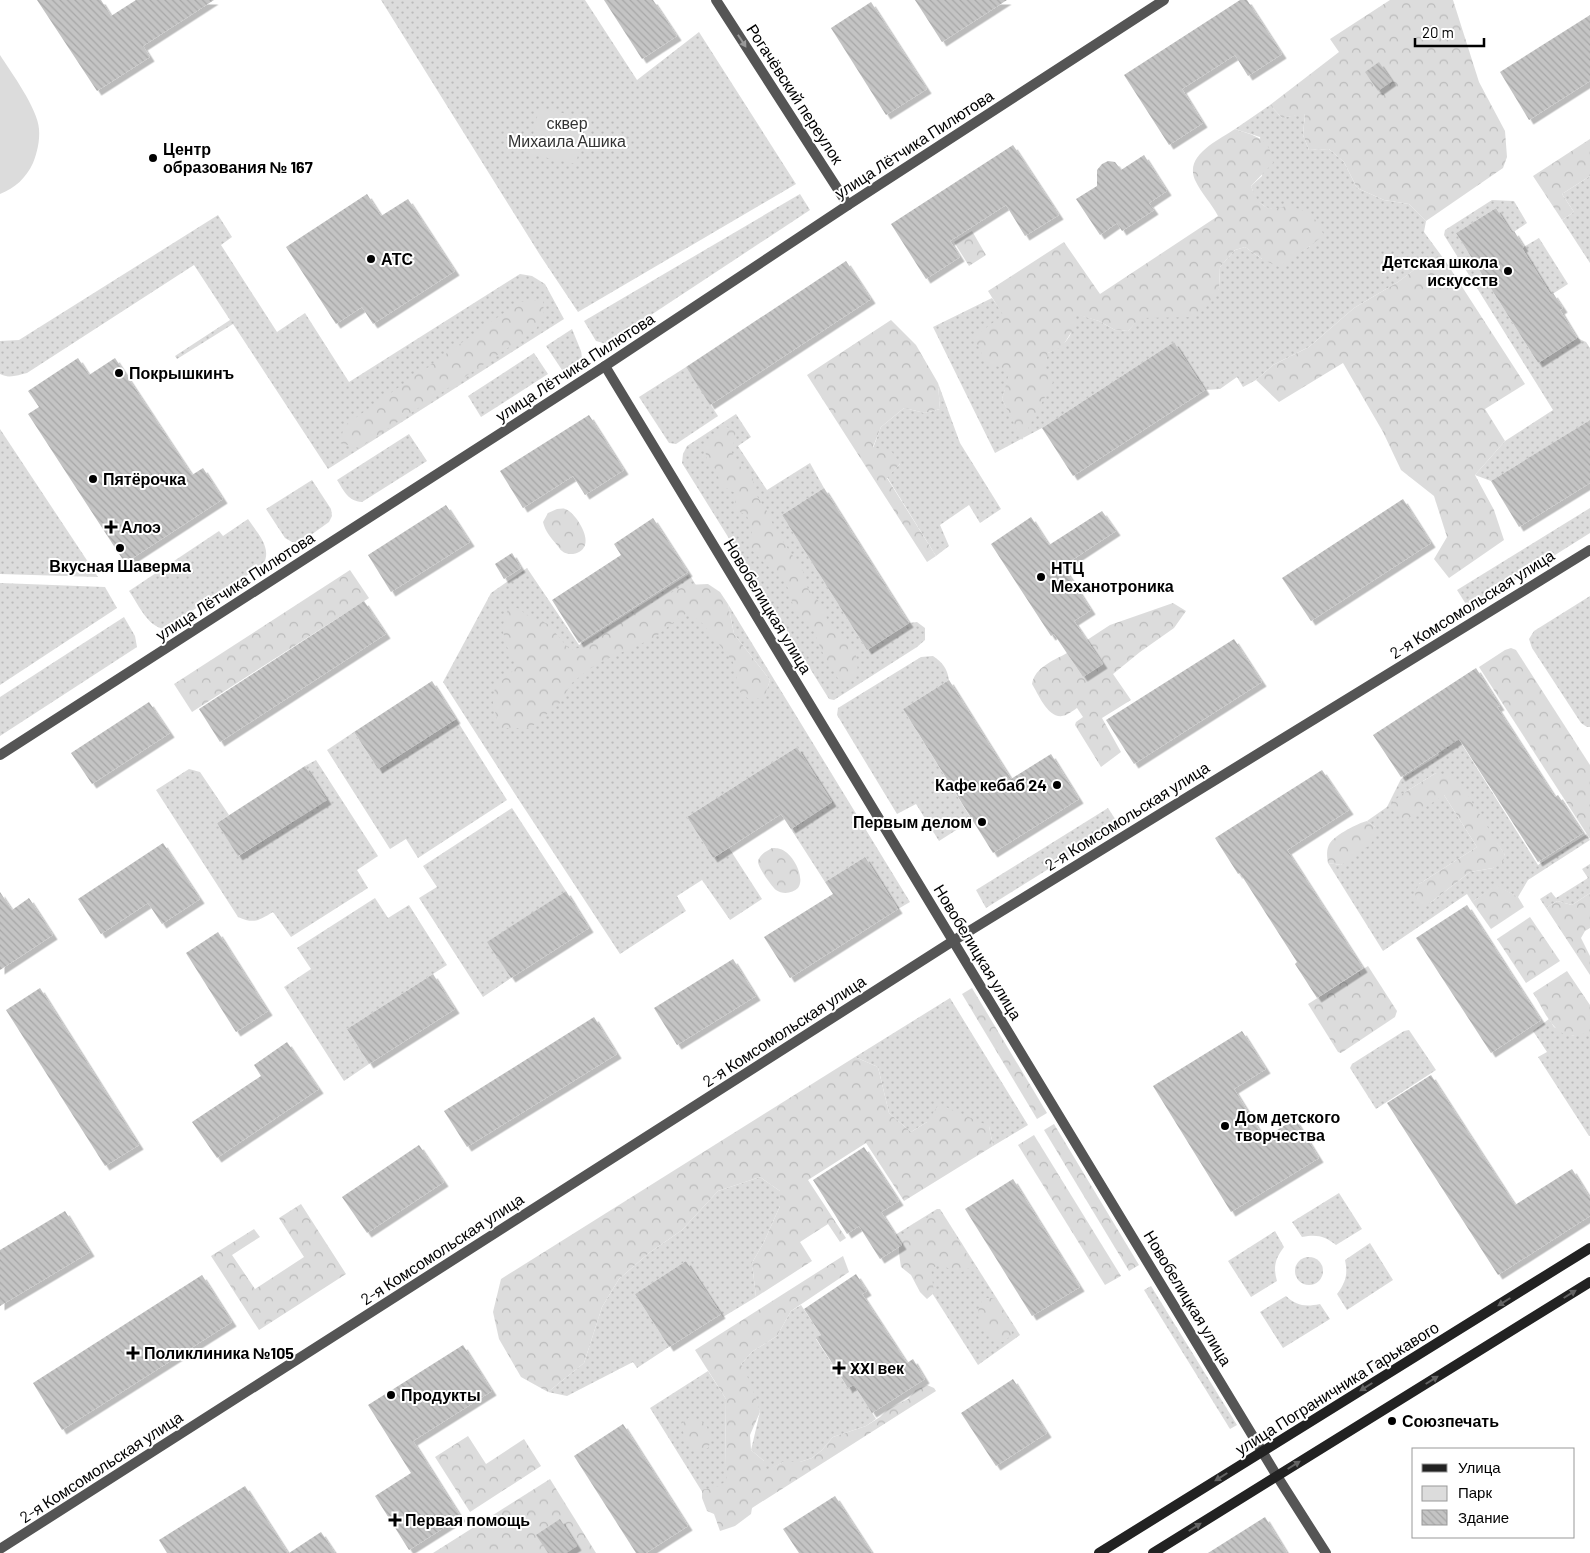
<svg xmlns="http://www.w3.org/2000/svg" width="1590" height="1553" font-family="Barlow,sans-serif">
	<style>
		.green { fill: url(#green-dots); fill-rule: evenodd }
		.forest { fill: url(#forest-crowns) }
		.pitch { fill: #dcdcdc }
		.building { fill: url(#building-back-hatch); filter: url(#shadow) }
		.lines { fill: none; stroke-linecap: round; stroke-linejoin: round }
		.street { stroke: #555; stroke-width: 10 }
		.secondary { stroke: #222; stroke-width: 10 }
		.oneway { fill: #999 }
		.oneway2 { fill: #646464 }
		.poi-dot { fill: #000; stroke: #fff; stroke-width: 2 }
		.labels { text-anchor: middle; stroke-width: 4; stroke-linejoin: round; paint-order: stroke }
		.street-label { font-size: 16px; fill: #000; stroke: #fff }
		.park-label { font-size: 16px; fill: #333; stroke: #fff }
		.poi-label { font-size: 16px; font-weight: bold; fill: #000; stroke: #fff; text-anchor: start }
	</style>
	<defs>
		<pattern id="green-dots" width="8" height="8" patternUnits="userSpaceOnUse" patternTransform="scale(1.25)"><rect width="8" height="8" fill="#dcdcdc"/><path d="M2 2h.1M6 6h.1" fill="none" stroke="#bbb" stroke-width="1.8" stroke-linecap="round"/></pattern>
		<pattern id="forest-crowns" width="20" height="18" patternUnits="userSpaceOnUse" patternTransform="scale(1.25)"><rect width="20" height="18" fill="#dcdcdc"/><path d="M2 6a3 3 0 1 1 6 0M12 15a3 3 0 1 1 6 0" fill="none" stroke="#bbb"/></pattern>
		<pattern id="building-back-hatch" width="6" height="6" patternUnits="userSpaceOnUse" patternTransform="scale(1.25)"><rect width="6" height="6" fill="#c4c4c4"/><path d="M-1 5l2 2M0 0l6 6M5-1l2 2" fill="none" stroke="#a7a7a7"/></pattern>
		<filter id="shadow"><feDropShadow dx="4.5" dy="4.5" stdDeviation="0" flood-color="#0004"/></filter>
	</defs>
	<rect width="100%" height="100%" fill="#fff"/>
	<!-- green -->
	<g class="green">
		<path d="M 381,0 L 585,0 L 637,80 L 699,32 L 796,184 L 578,312 L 540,255 Z"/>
		<path d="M 1270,105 L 1282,118 L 1305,113 L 1303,135 L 1309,150 L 1329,149 L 1344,162 L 1357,188 L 1384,200 L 1409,204 L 1426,221 L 1424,232 L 1446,262 L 1427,260 L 1398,282 L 1354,308 L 1309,347 L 1273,365 L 1256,380 L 1243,387 L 1237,377 L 1220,389 L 1205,390 L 1174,342 L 1042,428 L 995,453 L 933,327 L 992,298 L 1004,315 L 1011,370 L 1002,399 L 1023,439 L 1048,353 C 1068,344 1074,335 1074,313 L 1099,321 L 1115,330 L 1128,331 L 1140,317 L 1162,317 L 1219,289 L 1220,267 L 1235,250 L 1245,247 L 1262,259 L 1295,255 L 1310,246 L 1278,210 L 1267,208 L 1256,200 L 1251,186 L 1262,176 L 1260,137 L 1235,129 Z"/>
		<path d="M 1590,176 L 1590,263 L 1562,220 L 1574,212 L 1562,194 Z"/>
		<path d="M 800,194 L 810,210 L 607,344 L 596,341 L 584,321 Z"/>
		<path d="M 1492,200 L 1514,201 L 1527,223 L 1512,233 L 1496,208 L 1456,233 L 1538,363 L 1577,338 L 1586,342 L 1590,348 L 1590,420 L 1491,481 L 1475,475 L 1505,441 L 1553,410 L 1444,235 L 1445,230 Z"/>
		<path d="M 218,215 L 232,237 L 221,245 L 277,332 L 305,313 L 349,382 L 520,274 L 532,276 L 545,284 L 564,319 L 328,469 L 233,324 L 177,359 L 175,356 L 230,320 L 194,265 L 27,373 C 18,375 9,379 0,374 L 0,341 L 19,340 Z"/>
		<path d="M 1539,238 L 1568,284 L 1551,295 L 1522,248 Z"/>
		<path d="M 572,329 L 581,351 L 582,358 L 577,364 L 564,373 L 546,346 Z"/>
		<path d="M 534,353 L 548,374 L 481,417 L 468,396 Z"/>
		<path d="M 686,367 L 718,416 L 676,444 L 669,443 L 639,397 Z"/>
		<path d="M 938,383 L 960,443 L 1001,509 L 980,523 L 969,505 L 940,525 L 949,546 L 936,556 L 887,477 L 900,464 L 873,448 L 881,427 L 904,408 L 925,413 L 940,409 Z"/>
		<path d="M 736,414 L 751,437 L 738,446 L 767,490 L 810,463 L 824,488 L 782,515 L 867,650 L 909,623 L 917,622 L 925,628 L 925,640 L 917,647 L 834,700 L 829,699 L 682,463 L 683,454 L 687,446 Z"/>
		<path d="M 0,429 L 98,577 L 0,574 Z"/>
		<path d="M 409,434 L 427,461 L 362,502 C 348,501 344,491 337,480 Z"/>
		<path d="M 312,480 L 331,509 L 332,516 L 329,522 L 301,542 L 292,542 L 285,538 L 266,509 Z"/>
		<path d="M 1590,508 L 1590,533 L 1469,609 L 1457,590 Z"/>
		<path d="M 248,519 C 257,533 273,548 263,565 L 164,629 C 147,626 139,605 129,591 L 219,531 L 223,536 Z"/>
		<path d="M 527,568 L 579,645 L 689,574 L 765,695 L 770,680 L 734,634 L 728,604 L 910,902 L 898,909 L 865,857 L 825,882 L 791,829 L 832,802 L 797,747 L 687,817 L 713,858 L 729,848 L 762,899 L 730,920 L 702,880 L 677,896 L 686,911 L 620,954 L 515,794 L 443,682 L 491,593 Z"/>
		<path d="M 0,583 L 105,587 L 117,608 L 0,685 Z"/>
		<path d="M 1590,596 L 1590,727 L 1587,727 L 1581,723 L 1532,648 L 1529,639 L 1534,631 Z"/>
		<path d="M 124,617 L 135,636 L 137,647 L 0,736 L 0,697 Z"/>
		<path d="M 933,656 C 943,663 947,668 949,680 L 903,709 L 972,820 L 939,841 L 916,804 L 897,814 L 837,715 L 838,708 L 921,657 Z"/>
		<path d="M 456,719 L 507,800 L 418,858 L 406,839 L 390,849 L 327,750 L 354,732 L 378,769 Z"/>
		<path d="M 1458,738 L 1538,865 L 1587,834 L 1590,840 L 1528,880 L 1518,897 L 1496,886 L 1472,902 L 1467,894 L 1383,951 L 1328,863 L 1341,865 L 1375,827 L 1367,821 L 1387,807 L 1401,779 L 1439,755 L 1438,751 ZM 1436,773 L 1497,843 L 1505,855 L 1493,868 L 1470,872 L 1430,903 L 1419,884 L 1477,847 L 1444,795 L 1402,794 Z"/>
		<path d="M 316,760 L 378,856 L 357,870 L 368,888 L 291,937 L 273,912 C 258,921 254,924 238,917 L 156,790 L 189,769 L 200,772 L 229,815 L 217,823 L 239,856 L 326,800 L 305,766 Z"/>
		<path d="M 512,808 L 566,891 L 488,942 L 511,978 L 483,997 L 419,898 L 437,887 L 423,866 Z"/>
		<path d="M 1108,808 L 1119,825 L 986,908 L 976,890 Z"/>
		<path d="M 1590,864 L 1590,893 L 1572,905 L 1557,901 L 1546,908 L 1540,899 L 1551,892 L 1556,898 L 1588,878 L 1582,869 Z"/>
		<path d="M 375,898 L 388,918 L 409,905 L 447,965 L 347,1029 L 369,1064 L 344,1081 L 284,987 L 311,969 L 297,948 Z"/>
		<path d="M 950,998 L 1028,1125 L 993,1146 L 989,1126 L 927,1122 L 911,1132 L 889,1113 L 878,1067 L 855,1057 Z"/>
		<path d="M 1549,1019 L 1554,1027 L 1572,1036 L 1580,1033 L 1590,1033 L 1590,1136 L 1589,1136 L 1538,1057 L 1547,1052 L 1533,1031 Z"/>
		<path d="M 1409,1030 L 1436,1070 L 1376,1109 L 1350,1068 L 1352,1064 L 1404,1031 Z"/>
		<path d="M 760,1177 L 780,1191 L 780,1206 L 764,1242 L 752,1263 L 756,1297 L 723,1317 L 686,1261 L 635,1294 L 669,1347 L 637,1368 L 633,1362 L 567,1396 L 548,1392 L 584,1363 L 602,1307 L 619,1279 L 649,1253 L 682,1230 L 718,1191 Z"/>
		<path d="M 1339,1193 L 1362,1229 L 1336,1245 C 1325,1236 1317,1234 1302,1237 L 1292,1222 Z"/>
		<path d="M 937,1209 L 940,1209 L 1020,1335 L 978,1365 L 895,1235 Z"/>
		<path d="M 1275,1231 L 1284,1247 C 1275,1259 1273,1267 1277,1281 L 1251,1297 L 1228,1261 Z"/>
		<path d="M 1370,1243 L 1393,1280 L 1347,1310 L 1337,1294 C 1346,1282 1348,1274 1345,1260 Z"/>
		<circle cx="1309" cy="1271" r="14"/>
		<path d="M 1151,1286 L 1237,1425 L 1230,1429 L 1144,1290 Z"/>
		<path d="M 1286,1296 C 1297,1306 1305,1307 1320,1304 L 1330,1319 L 1283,1348 L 1260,1312 Z"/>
		<path d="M 801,1305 L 821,1335 L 816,1339 L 848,1388 L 854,1385 L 876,1419 L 866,1426 L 833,1437 L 822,1450 L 812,1458 L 800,1462 L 783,1462 L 764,1473 L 764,1461 L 751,1450 L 760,1412 L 741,1364 L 753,1351 L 777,1336 L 791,1311 Z"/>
		<path d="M 708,1371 L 726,1399 L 725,1467 L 752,1508 L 724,1527 L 650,1408 Z"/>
	</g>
	<!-- forest -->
	<g class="forest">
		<path d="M 1390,0 L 1453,0 L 1479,82 L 1505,131 L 1507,157 L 1503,168 L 1426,221 L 1409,204 L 1384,200 L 1357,188 L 1344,162 L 1329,149 L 1309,150 L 1303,135 L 1305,114 L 1282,118 L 1270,105 L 1339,52 L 1330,39 Z"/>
		<path d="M 1235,129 C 1255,136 1271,138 1273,163 L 1251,186 C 1258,205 1267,214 1288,205 L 1312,214 L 1324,235 L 1310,246 L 1279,267 L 1262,259 L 1245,247 L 1235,250 L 1220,267 L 1219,289 L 1207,306 L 1195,317 L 1140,318 L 1128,331 L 1115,330 L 1099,321 L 1075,314 L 1074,328 L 1062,347 L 1048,353 L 1045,367 L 1053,382 L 1022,440 L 1002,399 L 1010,370 L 986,363 L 974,337 L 1003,315 L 988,291 L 1064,242 L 1100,294 L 1218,216 C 1212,204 1201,193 1195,180 C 1184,155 1219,140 1235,129 Z"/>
		<path d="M 1590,139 L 1590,176 L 1562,194 L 1574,212 L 1562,220 L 1533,176 Z"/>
		<path d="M 972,231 L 986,255 L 969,266 L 954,242 Z"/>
		<path d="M 1427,260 L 1446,262 L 1525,384 L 1485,409 L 1505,441 L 1475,475 L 1494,510 L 1504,540 L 1449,578 L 1434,559 L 1447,537 L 1434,496 L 1401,470 L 1383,432 L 1343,363 L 1279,402 L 1256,380 L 1273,365 L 1309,347 L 1354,308 L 1398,282 Z"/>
		<path d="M 543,300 L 544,316 L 536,329 L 359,448 L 340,443 L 344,426 L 519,302 Z"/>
		<path d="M 891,320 L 916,345 L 938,383 L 940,409 L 925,413 L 904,408 L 881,427 L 873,447 L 892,452 L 900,464 L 887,478 L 936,556 L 927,562 L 807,375 Z"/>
		<path d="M 726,427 L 736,430 L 734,442 L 731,450 L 735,462 L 752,477 L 757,496 L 767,511 L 776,531 L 803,571 L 808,589 L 822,605 L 831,630 C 835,632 839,633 842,635 C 856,643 859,662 857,676 L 847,680 L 838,679 L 832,667 L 824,656 L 812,627 L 794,613 L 791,596 L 784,579 L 764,563 L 750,548 L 752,531 L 747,516 L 735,509 L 735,493 L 721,485 L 716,470 L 707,460 L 704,445 Z"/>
		<path d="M 557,509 C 560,509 563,508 565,509 C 575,512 589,535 585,545 C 582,554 569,557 562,551 C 560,550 559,547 557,545 C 551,538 545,531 543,522 L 548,513 Z"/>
		<path d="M 350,570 L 369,598 L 192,712 L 174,684 Z"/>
		<path d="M 708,584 L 720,592 L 728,604 L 734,634 L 770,680 L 765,696 L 751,701 L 740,692 L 733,662 L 703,624 L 688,612 L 671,624 L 654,638 L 607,659 L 589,669 L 572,683 L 559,704 L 530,728 L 499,728 L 493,703 L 495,687 L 518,666 L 507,647 L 502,628 L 508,609 L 517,608 L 529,616 L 548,624 L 570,650 L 588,646 L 620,623 L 660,598 L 687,585 Z"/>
		<path d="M 1173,603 L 1186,611 L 1174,628 L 1140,652 L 1113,674 L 1131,700 L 1102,718 L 1121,752 L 1101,767 L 1075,725 L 1076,722 L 1083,717 L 1077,708 C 1074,710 1070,713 1066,715 C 1049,722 1039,695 1032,684 C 1035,667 1053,661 1067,653 L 1083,677 L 1103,664 L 1087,640 L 1110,625 Z"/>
		<path d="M 1511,648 L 1516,650 L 1590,765 L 1590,839 L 1479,667 L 1505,650 Z"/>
		<path d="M 1436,773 L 1453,777 L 1467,794 L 1505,855 L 1502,864 L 1493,868 L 1470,872 L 1430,903 L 1423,905 L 1417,901 L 1415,893 L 1419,884 L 1477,847 L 1444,795 L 1406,820 L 1394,813 L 1391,804 L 1402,794 Z"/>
		<path d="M 1367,821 L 1375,827 L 1376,836 L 1370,845 L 1341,865 L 1328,863 C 1327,856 1326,849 1330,843 C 1335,835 1358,823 1367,821 Z"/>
		<path d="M 772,848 C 773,848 779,848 780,849 C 792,852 806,877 798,888 C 793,893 783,895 776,890 C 772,887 757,866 758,861 C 760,854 767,851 772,848 Z"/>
		<path d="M 1496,885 L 1518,897 L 1524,907 L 1491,929 L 1472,902 Z"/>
		<path d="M 1590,893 L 1590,928 L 1585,931 L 1581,938 L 1590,956 L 1590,975 L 1546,908 L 1557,901 L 1572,905 Z"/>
		<path d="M 1530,917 L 1560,961 L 1526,983 L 1497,939 Z"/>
		<path d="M 1368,966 L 1397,1011 L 1395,1017 L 1341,1053 L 1338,1052 L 1308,1004 Z"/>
		<path d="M 1567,971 L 1590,1005 L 1590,1033 C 1583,1033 1576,1036 1571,1036 C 1553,1035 1542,1006 1533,993 Z"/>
		<path d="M 972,988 L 1047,1113 L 1037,1119 L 962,994 Z"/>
		<path d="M 855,1057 L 878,1067 L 889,1113 L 911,1132 L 927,1122 L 939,1104 L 989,1126 L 993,1146 L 904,1201 L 866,1143 L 808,1180 L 846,1238 L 840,1242 L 828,1224 L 800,1242 L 812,1261 L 756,1297 L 752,1263 L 764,1242 L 780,1206 L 780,1191 L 760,1177 L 718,1191 L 682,1230 L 649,1253 L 619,1279 L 602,1307 L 584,1363 L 548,1392 L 521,1377 L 499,1339 L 493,1312 L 501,1279 Z"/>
		<path d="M 1054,1124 L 1139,1265 L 1129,1271 L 1044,1130 Z"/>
		<path d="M 1034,1135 L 1121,1276 L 1105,1285 L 1018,1145 Z"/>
		<path d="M 301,1204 L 346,1274 L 259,1330 L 211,1256 L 254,1229 L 260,1237 L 232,1255 L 255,1289 L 304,1257 L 279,1218 Z"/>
		<path d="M 940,1213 L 948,1223 L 971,1261 L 969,1268 L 960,1273 L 940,1265 L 931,1268 L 934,1293 L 927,1299 L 920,1292 L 911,1275 L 901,1267 C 900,1259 897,1247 901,1239 C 906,1225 927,1217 940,1213 Z"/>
		<path d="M 843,1256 L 849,1272 L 791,1311 L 777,1336 L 753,1351 L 741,1364 L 751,1384 L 760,1412 L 750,1435 L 751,1450 L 764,1461 L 764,1472 L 783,1462 L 800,1462 L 812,1458 L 822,1450 L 833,1437 L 866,1426 L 880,1417 L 888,1409 L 908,1399 L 916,1390 L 927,1385 L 934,1388 L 936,1391 L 752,1508 L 751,1514 L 735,1526 L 720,1531 L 714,1514 L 707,1511 L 702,1498 L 702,1490 L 719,1486 L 727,1480 L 725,1467 L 726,1399 L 695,1350 Z"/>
		<path d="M 984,1298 L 994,1298 C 1004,1310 1011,1319 1012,1335 L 1003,1342 L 996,1342 C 982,1330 971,1315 984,1298 Z"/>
		<path d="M 691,1416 C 703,1421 708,1426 712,1439 L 708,1448 C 689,1454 683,1439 682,1423 Z"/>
		<path d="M 468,1436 L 486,1464 L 524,1439 L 541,1466 L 470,1512 L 435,1457 Z"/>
		<path d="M 550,1479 L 596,1553 L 433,1553 Z"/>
	</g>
	<!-- pitch -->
	<g class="pitch">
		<path d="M 0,55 C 11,72 38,109 39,129 C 40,141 37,153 33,163 C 26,178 15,188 0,194 Z"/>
		<path d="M 539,108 L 586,118 L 576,164 L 529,154 Z"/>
	</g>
	<!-- building -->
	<g class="building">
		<path d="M 37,0 L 101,0 L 111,16 L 136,0 L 214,0 L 143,46 L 150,57 L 97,91 Z"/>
		<path d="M 604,0 L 653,0 L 677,36 L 642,59 Z"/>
		<path d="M 915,0 L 1007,0 L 942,42 Z"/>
		<path d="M 1240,0 L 1247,0 L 1282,54 L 1248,76 L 1235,55 L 1182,89 L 1203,123 L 1169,145 L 1124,75 Z"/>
		<path d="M 871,2 L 927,89 L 886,115 L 831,28 Z"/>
		<path d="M 1590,15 L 1590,81 L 1529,120 L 1500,72 Z"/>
		<path d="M 1379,62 L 1392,81 L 1378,91 L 1365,72 Z"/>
		<path d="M 1013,145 L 1059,215 L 1025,236 L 1006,205 L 950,241 L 960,257 L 926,279 L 891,224 Z"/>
		<path d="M 1144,155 L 1167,191 L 1149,203 L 1154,210 L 1122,231 L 1117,223 L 1100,235 L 1076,199 L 1097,186 L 1097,170 L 1102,164 L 1108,161 L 1115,162 L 1121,170 Z"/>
		<path d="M 367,194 L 381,216 L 408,199 L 455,271 L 373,324 L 362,307 L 336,324 L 286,247 Z"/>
		<path d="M 1496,208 L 1512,233 L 1514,231 L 1524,247 L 1522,248 L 1551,295 L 1553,293 L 1563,308 L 1560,310 L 1577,338 L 1538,363 L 1456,233 Z"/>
		<path d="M 846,261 L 871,299 L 710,405 L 686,367 Z"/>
		<path d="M 1174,342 L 1205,390 L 1073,476 L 1042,428 Z"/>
		<path d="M 78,358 L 89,375 L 115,358 L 192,475 L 203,468 L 223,499 L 125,563 L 28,414 L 39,407 L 28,391 Z"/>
		<path d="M 589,415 L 624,470 L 585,495 L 573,476 L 523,508 L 500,471 Z"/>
		<path d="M 1590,420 L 1590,483 L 1519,527 L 1491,481 Z"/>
		<path d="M 824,488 L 909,623 L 867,650 L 782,515 Z"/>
		<path d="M 1403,499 L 1431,543 L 1311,621 L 1282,578 Z"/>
		<path d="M 446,505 L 470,542 L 391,592 L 368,555 Z"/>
		<path d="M 1102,511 L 1116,531 L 1063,566 L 1091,610 L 1074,621 L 1103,664 L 1083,677 L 1054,634 L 1051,636 L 991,544 L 1031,517 L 1049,545 Z"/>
		<path d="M 653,518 L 688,572 L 579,643 L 552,600 L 621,555 L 614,544 Z"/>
		<path d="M 512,553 L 521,568 L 504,579 L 495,564 Z"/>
		<path d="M 364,601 L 386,634 L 220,742 L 199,709 Z"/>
		<path d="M 1234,639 L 1262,682 L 1134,764 L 1106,720 Z"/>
		<path d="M 1476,668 L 1500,706 L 1497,707 L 1555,797 L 1558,795 L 1583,833 L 1538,862 L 1459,739 L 1401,777 L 1373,735 Z"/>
		<path d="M 949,680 L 1011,779 L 1051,754 L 1079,799 L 993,853 L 903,709 Z"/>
		<path d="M 432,681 L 456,719 L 378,769 L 354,732 Z"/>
		<path d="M 149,702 L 170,733 L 92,784 L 71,753 Z"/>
		<path d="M 797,747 L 832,802 L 791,829 L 781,814 L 713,858 L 687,817 Z"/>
		<path d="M 305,766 L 327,800 L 238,856 L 217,823 Z"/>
		<path d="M 1322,770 L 1349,810 L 1287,850 L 1363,968 L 1317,998 L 1295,964 L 1297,962 L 1240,873 L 1238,874 L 1215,838 Z"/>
		<path d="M 163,843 L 200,899 L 162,924 L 148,903 L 101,934 L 78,899 Z"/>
		<path d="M 865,857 L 898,909 L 790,978 L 764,937 L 833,894 L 825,882 Z"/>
		<path d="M 566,891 L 589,928 L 511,978 L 487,942 Z"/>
		<path d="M 0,892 L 12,910 L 29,898 L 53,935 L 0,970 Z"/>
		<path d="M 1467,905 L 1541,1020 L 1491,1053 L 1416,938 Z"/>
		<path d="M 218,932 L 268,1011 L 236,1032 L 186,953 Z"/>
		<path d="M 733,959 L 756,996 L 677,1045 L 654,1008 Z"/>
		<path d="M 433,974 L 455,1009 L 369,1064 L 347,1029 Z"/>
		<path d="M 40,988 L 139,1145 L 105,1166 L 6,1010 Z"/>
		<path d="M 594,1017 L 617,1054 L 467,1147 L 444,1111 Z"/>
		<path d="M 1242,1031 L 1266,1069 L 1234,1089 L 1264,1138 L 1295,1119 L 1319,1158 L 1231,1212 L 1153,1086 Z"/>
		<path d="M 287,1042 L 319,1089 L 217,1158 L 192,1122 L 261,1076 L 254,1065 Z"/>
		<path d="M 1431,1075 L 1515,1205 L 1572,1169 L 1590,1198 L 1590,1216 L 1498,1275 L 1387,1103 Z"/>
		<path d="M 419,1145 L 444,1182 L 367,1233 L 342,1197 Z"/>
		<path d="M 864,1147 L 899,1201 L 881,1212 L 902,1245 L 880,1259 L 859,1226 L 847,1234 L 813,1180 Z"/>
		<path d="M 1013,1179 L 1080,1287 L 1032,1316 L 965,1209 Z"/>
		<path d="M 65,1211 L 90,1252 L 0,1306 L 0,1250 Z"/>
		<path d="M 686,1261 L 721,1314 L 669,1347 L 635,1294 Z"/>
		<path d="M 856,1274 L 867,1291 L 862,1294 L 907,1363 L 913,1359 L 925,1379 L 872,1413 L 854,1385 L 848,1388 L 816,1338 L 821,1335 L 804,1309 Z"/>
		<path d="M 202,1275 L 232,1322 L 62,1430 L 33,1383 Z"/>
		<path d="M 463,1345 L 492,1391 L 413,1441 L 461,1517 L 409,1550 L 375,1496 L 411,1473 L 368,1405 Z"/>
		<path d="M 1013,1379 L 1047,1433 L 996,1466 L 961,1413 Z"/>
		<path d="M 623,1424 L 688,1526 L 646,1553 L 636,1553 L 574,1456 Z"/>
		<path d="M 245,1486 L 288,1553 L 167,1553 L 159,1540 Z"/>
		<path d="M 835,1496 L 872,1553 L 799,1553 L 783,1529 Z"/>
		<path d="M 1265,1517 L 1287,1553 L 1208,1553 Z"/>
		<path d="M 560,1519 L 577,1546 L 566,1553 L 548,1553 L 536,1535 Z"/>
		<path d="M 321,1532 L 335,1553 L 289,1553 Z"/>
	</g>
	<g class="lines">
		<!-- street -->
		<g class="street">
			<path d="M 716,0 L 848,205"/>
			<path d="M 605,366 L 1277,1476 L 1326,1553"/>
			<path d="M 0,755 L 605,366 L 848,205 L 1164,0"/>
			<path d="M 0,1549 L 953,941 L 1590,550"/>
		</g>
		<!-- secondary -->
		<g class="secondary">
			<path d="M 1099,1553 L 1590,1248"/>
			<path d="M 1153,1553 L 1590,1282"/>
		</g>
	</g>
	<!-- one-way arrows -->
	<defs><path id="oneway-solid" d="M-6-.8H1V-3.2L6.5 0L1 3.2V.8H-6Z" transform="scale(1.25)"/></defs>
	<use class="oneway" href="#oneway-solid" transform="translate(742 41) rotate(57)"/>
	<g class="oneway2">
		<use href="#oneway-solid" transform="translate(1570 1294) rotate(-32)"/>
		<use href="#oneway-solid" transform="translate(1504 1302) rotate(148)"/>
		<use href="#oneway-solid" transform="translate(1432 1380) rotate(-32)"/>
		<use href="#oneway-solid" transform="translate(1366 1387) rotate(148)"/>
		<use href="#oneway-solid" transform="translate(1294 1465) rotate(-32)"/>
		<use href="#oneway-solid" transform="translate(1221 1477) rotate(148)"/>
		<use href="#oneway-solid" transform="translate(1195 1527) rotate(-32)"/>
	</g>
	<!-- markers -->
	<g class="poi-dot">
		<circle cx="153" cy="158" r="5"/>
		<circle cx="371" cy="259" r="5"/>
		<circle cx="1508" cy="271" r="5"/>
		<circle cx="119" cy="373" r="5"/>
		<circle cx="93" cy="479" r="5"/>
		<path d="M108.5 519.5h5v5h5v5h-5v5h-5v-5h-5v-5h5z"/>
		<circle cx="120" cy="548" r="5"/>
		<circle cx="1041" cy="577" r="5"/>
		<circle cx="1057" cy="785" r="5"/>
		<circle cx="982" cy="822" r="5"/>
		<circle cx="1225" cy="1126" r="5"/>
		<path d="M130.5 1345.5h5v5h5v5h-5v5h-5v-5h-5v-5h5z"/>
		<path d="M836.5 1360.5h5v5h5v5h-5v5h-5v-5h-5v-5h5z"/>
		<circle cx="391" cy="1395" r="5"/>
		<circle cx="1392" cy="1421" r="5"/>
		<path d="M392.5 1512.5h5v5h5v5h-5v5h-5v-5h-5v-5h5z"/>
	</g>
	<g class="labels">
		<!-- street labels -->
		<g class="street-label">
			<text transform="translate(795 94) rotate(57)" y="6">Рогачёвский переулок</text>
			<text transform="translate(914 144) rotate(-33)" y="6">улица Лётчика Пилютова</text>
			<text transform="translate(575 367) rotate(-33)" y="6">улица Лётчика Пилютова</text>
			<text transform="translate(235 586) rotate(-33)" y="6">улица Лётчика Пилютова</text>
			<text transform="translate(1472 604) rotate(-32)" y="6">2-я Комсомольская улица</text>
			<text transform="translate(768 606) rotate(59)" y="6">Новобелицкая улица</text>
			<text transform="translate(1127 816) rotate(-32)" y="6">2-я Комсомольская улица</text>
			<text transform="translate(978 952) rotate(59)" y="6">Новобелицкая улица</text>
			<text transform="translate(784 1031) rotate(-33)" y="6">2-я Комсомольская улица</text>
			<text transform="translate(442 1249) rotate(-33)" y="6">2-я Комсомольская улица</text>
			<text transform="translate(1188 1298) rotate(59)" y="6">Новобелицкая улица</text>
			<text transform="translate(1337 1388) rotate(-32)" y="6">улица Пограничника Гарькавого</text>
			<text transform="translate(101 1467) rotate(-33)" y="6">2-я Комсомольская улица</text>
		</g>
		<!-- park labels -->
		<g class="park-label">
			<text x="567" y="129">сквер<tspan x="567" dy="18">Михаила Ашика</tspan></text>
		</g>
		<!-- poi labels -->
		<g class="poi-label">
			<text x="163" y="155">Центр<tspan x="163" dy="18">образования № 167</tspan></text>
			<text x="381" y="265">АТС</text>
			<text x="1498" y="268" text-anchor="end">Детская школа<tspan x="1498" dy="18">искусств</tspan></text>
			<text x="129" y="379">Покрышкинъ</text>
			<text x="103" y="485">Пятёрочка</text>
			<text x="121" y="533">Алоэ</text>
			<text x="120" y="572" text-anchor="middle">Вкусная Шаверма</text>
			<text x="1051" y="574">НТЦ<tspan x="1051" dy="18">Механотроника</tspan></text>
			<text x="1047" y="791" text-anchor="end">Кафе кебаб 24</text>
			<text x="972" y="828" text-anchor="end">Первым делом</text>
			<text x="1235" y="1123">Дом детского<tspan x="1235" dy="18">творчества</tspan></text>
			<text x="144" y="1359">Поликлиника №105</text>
			<text x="850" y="1374">XXI век</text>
			<text x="401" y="1401">Продукты</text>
			<text x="1402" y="1427">Союзпечать</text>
			<text x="405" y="1526">Первая помощь</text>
		</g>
	</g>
	<!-- legend -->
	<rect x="1412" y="1448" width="162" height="90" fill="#ffffff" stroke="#999999"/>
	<rect x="1422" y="1464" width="25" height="8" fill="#222222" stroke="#999999"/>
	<text x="1458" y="1473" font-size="15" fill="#000000">Улица</text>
	<rect x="1422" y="1486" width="25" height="15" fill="#dcdcdc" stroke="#999999"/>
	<text x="1458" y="1498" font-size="15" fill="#000000">Парк</text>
	<rect x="1422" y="1510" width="25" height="15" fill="url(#building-back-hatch)" stroke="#999999"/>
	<text x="1458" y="1523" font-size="15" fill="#000000">Здание</text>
	<!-- scale -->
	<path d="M1415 38v8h69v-8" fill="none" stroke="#000000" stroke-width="2.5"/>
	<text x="1422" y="38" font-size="15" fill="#000000" stroke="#ffffff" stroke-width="4" paint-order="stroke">20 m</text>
</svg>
